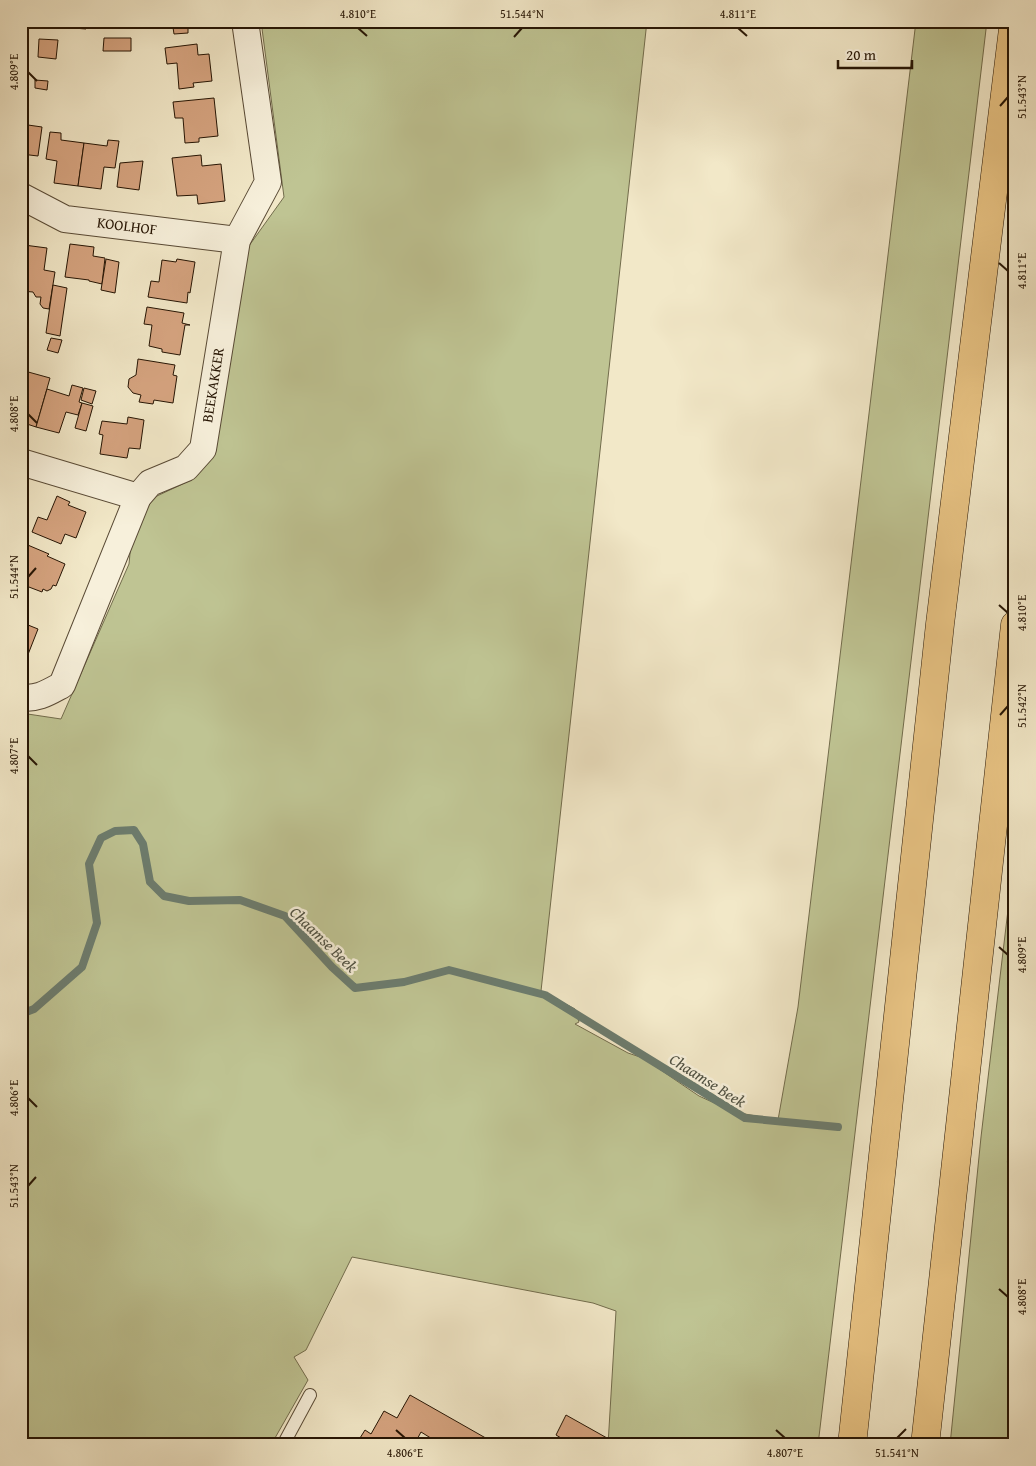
<svg xmlns="http://www.w3.org/2000/svg" width="1036" height="1466" font-family="'Gentium Book Plus',serif">
	<style>
		.green { fill: #bfc493; stroke: #726c4c }
		.lines { fill: none; stroke-linecap: round; stroke-linejoin: round }
		.stream { stroke: #6c7c6e; stroke-width: 8 }
		.building { fill: #d5a37f; stroke: #261504 }
		.service-casing { stroke: #594a35; stroke-width: 14 }
		.minor-casing { stroke: #594a35; stroke-width: 28 }
		.motorway-casing { stroke: #261504; stroke-width: 29 }
		.service { stroke: #f7f0db; stroke-width: 12 }
		.minor { stroke: #f7f0db; stroke-width: 26 }
		.motorway { stroke: #e9c484; stroke-width: 28 }
		.ticks { fill: none; stroke: #261504; stroke-width: 2 }
		.labels { text-anchor: middle; stroke-width: 5; stroke-linejoin: round; paint-order: stroke }
		.street-label { font-size: 15px; fill: #261504; stroke: #f7f0db }
		.water-label { font-size: 16px; font-style: italic; fill: #4f5142; stroke: #f7f0db }
		.neatline { fill: none; stroke: #261504; stroke-width: 2 }
		.ticks-label { font-size: 12px; text-anchor: middle; fill: #261504 }
	</style>
	<rect width="100%" height="100%" fill="#f2e8c8"/>
	<filter id="stains"><feTurbulence type="fractalNoise" baseFrequency=".004" numOctaves="4"/><feColorMatrix values="0 0 0 0 .2 0 0 0 0 .09 0 0 0 0 .02 0 0 0 .5 -.17"/></filter>
	<radialGradient id="worn" r=".72"><stop offset=".6" stop-color="#630" stop-opacity="0"/><stop offset="1" stop-color="#630" stop-opacity=".3"/></radialGradient>
	<!-- green -->
	<g class="green">
		<path d="M 261,21 L 647,21 L 541,991 L 575,1009 L 579,1022 L 575,1024 L 628,1053 L 643,1058 L 699,1096 L 734,1112 L 778,1120 L 798,1007 L 916,21 L 987,21 L 818,1445 L 608,1445 L 616,1311 L 593,1303 L 352,1257 L 306,1350 L 294,1357 L 308,1380 L 271,1445 L 21,1445 L 21,713 L 61,719 L 129,564 L 133,522 L 157,496 L 193,479 L 204,468 L 213,449 L 246,250 L 284,197 Z"/>
		<path d="M 1015,851 L 1015,1445 L 950,1445 L 981,1137 Z"/>
	</g>
	<g class="lines">
		<!-- stream -->
		<g class="stream">
			<path d="M 21,1014 L 34,1009 L 82,967 L 97,923 L 89,864 L 101,838 L 115,831 L 134,830 L 143,844 L 150,882 L 164,896 L 189,901 L 240,900 L 285,916 L 332,967 L 355,988 L 404,982 L 449,970 L 545,995 L 745,1118 L 838,1127"/>
			<path d="M 1011,1162 L 1015,1160"/>
		</g>
	</g>
	<!-- building -->
	<g class="building">
		<path d="M 74,21 L 87,21 L 86,29 L 73,28 Z"/>
		<path d="M 172,21 L 206,21 L 207,27 L 188,28 L 188,33 L 174,34 Z"/>
		<path d="M 104,38 L 131,38 L 131,51 L 103,51 Z"/>
		<path d="M 39,39 L 58,40 L 56,59 L 38,57 Z"/>
		<path d="M 197,44 L 198,55 L 209,54 L 212,81 L 193,83 L 194,87 L 179,89 L 177,63 L 167,64 L 165,48 Z"/>
		<path d="M 35,80 L 48,81 L 47,90 L 35,88 Z"/>
		<path d="M 214,98 L 218,136 L 199,138 L 199,142 L 185,143 L 183,118 L 175,118 L 173,102 Z"/>
		<path d="M 21,124 L 42,127 L 38,156 L 21,154 Z"/>
		<path d="M 50,132 L 61,133 L 61,140 L 84,143 L 78,186 L 54,183 L 57,161 L 46,159 Z"/>
		<path d="M 108,140 L 119,141 L 115,168 L 104,167 L 101,189 L 78,186 L 84,143 L 107,146 Z"/>
		<path d="M 201,155 L 202,166 L 221,164 L 225,201 L 198,204 L 197,195 L 177,196 L 172,158 Z"/>
		<path d="M 143,161 L 139,190 L 117,187 L 120,163 Z"/>
		<path d="M 70,244 L 94,247 L 93,256 L 105,258 L 102,284 L 89,281 L 89,280 L 65,277 Z"/>
		<path d="M 24,245 L 47,248 L 44,270 L 55,272 L 49,309 L 43,308 L 40,304 L 41,297 L 36,297 L 33,292 L 21,291 L 21,262 Z"/>
		<path d="M 106,259 L 119,262 L 115,293 L 101,290 Z"/>
		<path d="M 177,259 L 195,262 L 190,293 L 188,292 L 187,303 L 148,297 L 151,281 L 159,282 L 162,260 L 176,262 Z"/>
		<path d="M 53,285 L 67,288 L 60,336 L 46,333 Z"/>
		<path d="M 147,307 L 184,313 L 182,323 L 190,325 L 185,325 L 180,355 L 162,352 L 162,349 L 149,346 L 152,325 L 144,324 Z"/>
		<path d="M 51,338 L 62,340 L 58,353 L 47,350 Z"/>
		<path d="M 138,359 L 175,365 L 173,375 L 177,376 L 173,403 L 154,400 L 153,404 L 139,402 L 141,395 L 133,393 L 128,387 L 129,379 L 136,375 Z"/>
		<path d="M 21,370 L 50,378 L 36,427 L 21,422 Z"/>
		<path d="M 72,385 L 83,388 L 79,402 L 82,403 L 78,415 L 66,412 L 59,433 L 36,427 L 47,389 L 69,396 Z"/>
		<path d="M 84,388 L 96,391 L 92,404 L 81,400 Z"/>
		<path d="M 82,403 L 93,406 L 86,431 L 75,428 Z"/>
		<path d="M 128,417 L 144,420 L 140,449 L 129,448 L 127,458 L 100,454 L 103,435 L 99,434 L 102,421 L 127,424 Z"/>
		<path d="M 57,496 L 70,502 L 68,505 L 86,512 L 76,538 L 65,534 L 61,544 L 32,532 L 38,517 L 47,520 Z"/>
		<path d="M 23,543 L 49,554 L 47,556 L 65,564 L 56,586 L 53,585 L 51,589 L 47,591 L 43,589 L 42,592 L 21,584 L 21,547 Z"/>
		<path d="M 21,619 L 24,620 L 23,623 L 38,629 L 27,657 L 21,655 Z"/>
		<path d="M 410,1395 L 498,1445 L 442,1445 L 421,1432 L 414,1445 L 365,1445 L 367,1442 L 360,1438 L 365,1430 L 371,1434 L 384,1411 L 397,1418 Z"/>
		<path d="M 566,1415 L 607,1438 L 603,1445 L 573,1445 L 556,1435 Z"/>
	</g>
	<g class="lines">
		<!-- service casing -->
		<g class="service-casing">
			<path id="service" d="M 283,1445 L 310,1395"/>
		</g>
		<!-- minor casing -->
		<g class="minor-casing">
			<g id="minor">
				<path d="M 21,196 L 65,219 L 237,240"/>
				<path d="M 21,462 L 138,497"/>
				<path d="M 21,697 C 37,700 49,692 62,685 L 138,497 L 150,483 L 186,468 L 203,449 L 237,240 L 268,182 L 245,21"/>
			</g>
		</g>
		<!-- motorway casing -->
		<g class="motorway-casing">
			<g id="motorway">
				<path d="M 852,1445 L 940,624 L 1014,21"/>
				<path d="M 925,1445 L 1015,625"/>
			</g>
		</g>
		<!-- service -->
		<use href="#service" class="service"/>
		<!-- minor -->
		<use href="#minor" class="minor"/>
		<!-- motorway -->
		<use href="#motorway" class="motorway"/>
	</g>
	<!-- ticks -->
	<path class="ticks" d="M 358,28 L 367,36M 738,28 L 747,36M 514,37 L 522,28M 28,72 L 37,81M 1000,106 L 1008,97M 999,263 L 1008,271M 28,414 L 37,423M 28,577 L 36,568M 999,605 L 1008,613M 1000,715 L 1008,706M 28,756 L 37,765M 999,947 L 1008,955M 28,1098 L 37,1107M 28,1186 L 36,1177M 999,1289 L 1008,1297M 396,1430 L 405,1438M 776,1430 L 785,1438M 897,1438 L 906,1429"/>
	<g class="labels">
		<!-- street labels -->
		<g class="street-label">
			<text transform="translate(127 226) rotate(7)" y="5">KOOLHOF</text>
			<text transform="translate(213 385) rotate(-81)" y="5">BEEKAKKER</text>
		</g>
		<!-- water labels -->
		<g class="water-label">
			<text transform="translate(324 939) rotate(44)" y="6">Chaamse Beek</text>
			<text transform="translate(708 1080) rotate(32)" y="6">Chaamse Beek</text>
		</g>
	</g>
	<!-- margin -->
	<rect width="1036" height="1466" fill="none" stroke="#f2e8c8" stroke-width="55"/>
	<!-- scale -->
	<path d="M838 60v8h74v-8" fill="none" stroke="#261504" stroke-width="2.5"/>
	<text x="846" y="60" font-size="15" fill="#261504" stroke="#f7f0db" stroke-width="4" paint-order="stroke">20 m</text>
	<rect x="28" y="28" width="980" height="1410" class="neatline"/>
	<g class="ticks-label">
		<text x="358" y="18">4.810°E</text>
		<text x="522" y="18">51.544°N</text>
		<text x="738" y="18">4.811°E</text>
		<text transform="translate(14 72) rotate(-90)" y="4">4.809°E</text>
		<text transform="translate(1022 97) rotate(-90)" y="4">51.543°N</text>
		<text transform="translate(1022 271) rotate(-90)" y="4">4.811°E</text>
		<text transform="translate(14 414) rotate(-90)" y="4">4.808°E</text>
		<text transform="translate(14 577) rotate(-90)" y="4">51.544°N</text>
		<text transform="translate(1022 613) rotate(-90)" y="4">4.810°E</text>
		<text transform="translate(1022 706) rotate(-90)" y="4">51.542°N</text>
		<text transform="translate(14 756) rotate(-90)" y="4">4.807°E</text>
		<text transform="translate(1022 955) rotate(-90)" y="4">4.809°E</text>
		<text transform="translate(14 1098) rotate(-90)" y="4">4.806°E</text>
		<text transform="translate(14 1186) rotate(-90)" y="4">51.543°N</text>
		<text transform="translate(1022 1297) rotate(-90)" y="4">4.808°E</text>
		<text x="405" y="1457">4.806°E</text>
		<text x="785" y="1457">4.807°E</text>
		<text x="897" y="1457">51.541°N</text>
	</g>
	<rect width="100%" height="100%" filter="url(#stains)"/>
	<rect width="100%" height="100%" fill="url(#worn)"/>
</svg>
